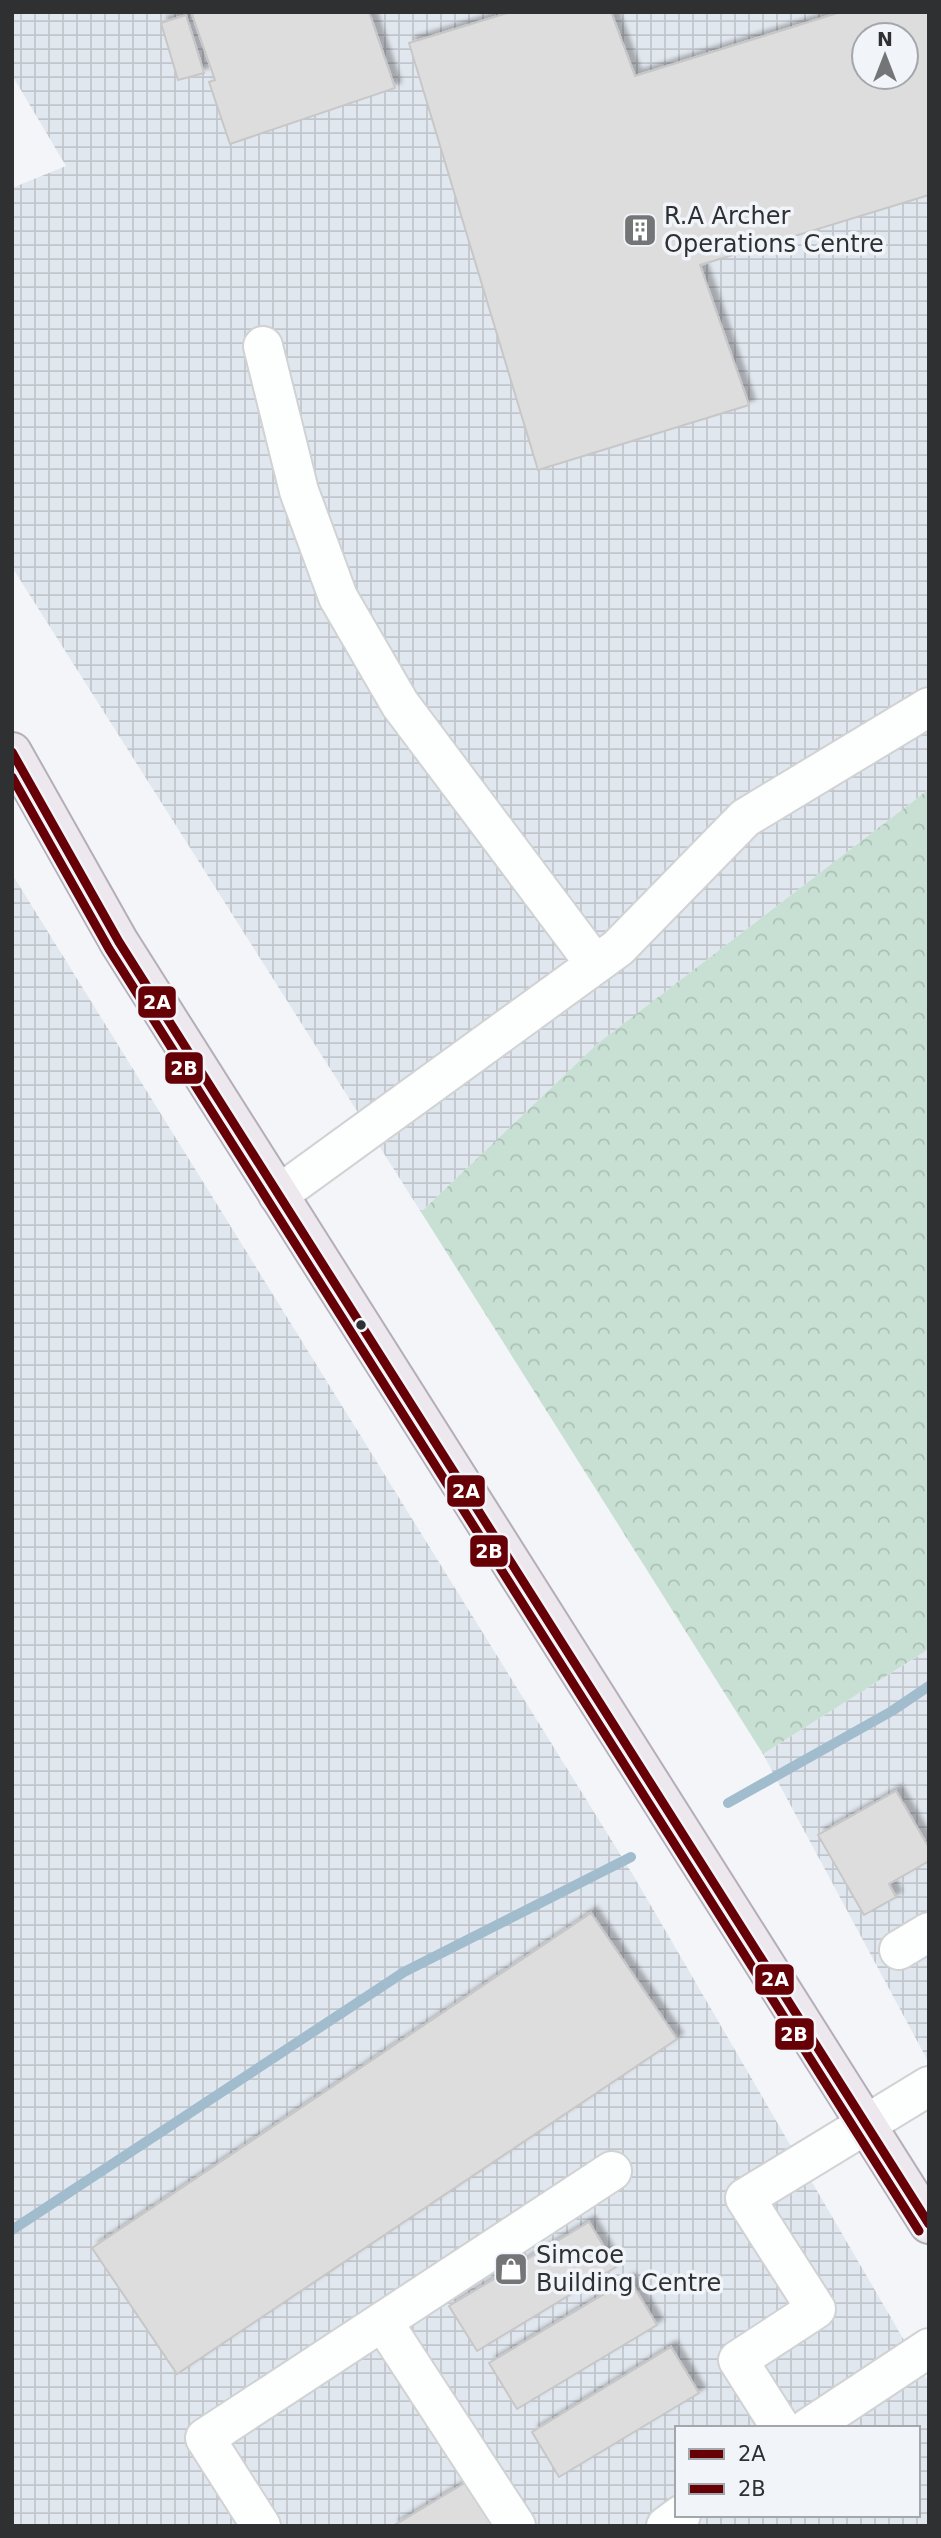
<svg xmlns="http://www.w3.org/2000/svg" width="941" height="2538" font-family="'DejaVu Sans',sans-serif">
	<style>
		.industrial { fill: url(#industrial-grid); fill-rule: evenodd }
		.forest { fill: url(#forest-crowns) }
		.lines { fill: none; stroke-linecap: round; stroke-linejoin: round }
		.stream { stroke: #a0bccd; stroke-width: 10 }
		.building { fill: #ddddde; stroke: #c8c7c8; stroke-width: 2; fill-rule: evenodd; filter: url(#shadow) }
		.minor-casing { stroke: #d0d2d3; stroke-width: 42 }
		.major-casing { stroke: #b5aeb8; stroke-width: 42 }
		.minor { stroke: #fdfefe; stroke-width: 38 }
		.major { stroke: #ede8ee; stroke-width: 38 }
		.bus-1-casing { stroke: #f1f5fa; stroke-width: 14 }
		.bus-2-casing { stroke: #f1f5fa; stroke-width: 14 }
		.bus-1 { stroke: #660006; stroke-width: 9 }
		.bus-2 { stroke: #660006; stroke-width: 9 }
		.bus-dot { fill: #2e3032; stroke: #f1f5fa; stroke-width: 2.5 }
		.labels { text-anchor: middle; stroke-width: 7; stroke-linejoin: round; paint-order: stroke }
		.poi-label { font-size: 24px; fill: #2e3032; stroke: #f1f5fa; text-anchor: start }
		.line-badge { stroke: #f1f5fa; stroke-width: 2.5 }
		.badge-label { font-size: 19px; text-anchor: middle; font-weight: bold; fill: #fff }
	</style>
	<defs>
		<pattern id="industrial-grid" width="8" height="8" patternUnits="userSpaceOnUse" patternTransform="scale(1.75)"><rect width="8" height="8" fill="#e1e7ee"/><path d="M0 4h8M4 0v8" fill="none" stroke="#c1c6cd"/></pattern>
		<pattern id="forest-crowns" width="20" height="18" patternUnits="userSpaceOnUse" patternTransform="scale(1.75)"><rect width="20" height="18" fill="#c8e0d4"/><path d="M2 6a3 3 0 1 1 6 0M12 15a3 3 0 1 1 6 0" fill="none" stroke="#acc0b6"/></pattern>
		<filter id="shadow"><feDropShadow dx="6" dy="-6" stdDeviation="2" flood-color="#0004"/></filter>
	</defs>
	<rect width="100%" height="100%" fill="#f3f5f8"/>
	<!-- industrial -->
	<g class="industrial">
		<path d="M 12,12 L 929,12 L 929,789 L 597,1044 L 421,1212 L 12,567 L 12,188 L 66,166 L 12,75 ZM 864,35 L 906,35 L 906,77 L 864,77 Z"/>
		<path d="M 12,874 L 633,1875 L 929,2383 L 929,2526 L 12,2526 ZM 677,2428 L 918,2428 L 918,2515 L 677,2515 Z"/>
		<path d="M 929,1649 L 929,2063 L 763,1754 Z"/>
	</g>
	<!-- forest -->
	<path class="forest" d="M 929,789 L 929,1649 L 763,1754 L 421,1212 L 597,1044 Z"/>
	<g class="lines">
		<!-- stream -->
		<g class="stream">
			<path d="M 728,1803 L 892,1711 L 929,1686"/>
			<path d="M 12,2230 L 404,1972 L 631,1857"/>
		</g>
	</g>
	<!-- building -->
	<g class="building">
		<path d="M 196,12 L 369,12 L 395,88 L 230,144 L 209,82 L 215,80 L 192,14 Z"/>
		<path d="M 511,12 L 611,12 L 635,76 L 841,12 L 929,12 L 929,195 L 700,265 L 749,405 L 538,470 L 409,43 ZM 864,35 L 906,35 L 906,77 L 864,77 Z"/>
		<path d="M 186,15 L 204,73 L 178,80 L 161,23 Z"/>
		<path d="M 896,1791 L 929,1848 L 929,1861 L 889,1884 L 896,1897 L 864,1915 L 818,1835 Z"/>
		<path d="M 591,1913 L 677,2039 L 177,2374 L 92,2248 Z"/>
		<path d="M 589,2222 L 616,2267 L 477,2351 L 449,2306 Z"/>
		<path d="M 629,2279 L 657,2325 L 517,2409 L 489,2363 Z"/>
		<path d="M 671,2347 L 699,2393 L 559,2477 L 532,2432 Z"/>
		<path d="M 468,2481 L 496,2526 L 393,2526 Z"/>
	</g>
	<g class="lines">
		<!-- minor casing -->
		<g class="minor-casing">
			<g id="minor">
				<path d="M 263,346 L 299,491 L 338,597 L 400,704 L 595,964"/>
				<path d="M 278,1195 L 618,948 L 745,818 L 929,707"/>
				<path d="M 899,1950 L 929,1932"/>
				<path d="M 383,2322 L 516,2526"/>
				<path d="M 781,2428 L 738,2360 L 816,2309 L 745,2198 L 929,2086"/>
				<path d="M 808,2428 L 929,2348"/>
				<path d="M 261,2526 L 205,2438 L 612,2171"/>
				<path d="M 666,2526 L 681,2515"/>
			</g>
		</g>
		<!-- major casing -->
		<g class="major-casing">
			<path id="major" d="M 12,752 L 119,942 L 929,2224"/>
		</g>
		<!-- minor -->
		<use href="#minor" class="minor"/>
		<!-- major -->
		<use href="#major" class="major"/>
		<!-- bus-1 casing -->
		<g class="bus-1-casing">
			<path id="bus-1" d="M 12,752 L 119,942 L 929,2224"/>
		</g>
		<!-- bus-2 casing -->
		<g class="bus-2-casing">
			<path id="bus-2" d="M 12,777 L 109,949 L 919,2231"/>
		</g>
		<!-- bus-1 -->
		<use href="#bus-1" class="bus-1"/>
		<!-- bus-2 -->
		<use href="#bus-2" class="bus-2"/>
	</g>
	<!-- icons -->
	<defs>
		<g id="building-square" transform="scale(1.75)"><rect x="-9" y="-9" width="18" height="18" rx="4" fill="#737577" stroke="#f1f5fa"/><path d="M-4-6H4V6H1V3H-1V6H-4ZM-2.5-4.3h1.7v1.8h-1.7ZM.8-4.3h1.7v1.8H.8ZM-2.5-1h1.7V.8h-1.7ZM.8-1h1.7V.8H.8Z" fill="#fff"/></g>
		<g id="shop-square" transform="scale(1.75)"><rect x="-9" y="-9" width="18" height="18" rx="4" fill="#737577" stroke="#f1f5fa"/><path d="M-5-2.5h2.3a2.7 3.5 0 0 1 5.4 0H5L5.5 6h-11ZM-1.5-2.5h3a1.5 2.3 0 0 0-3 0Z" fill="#fff"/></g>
	</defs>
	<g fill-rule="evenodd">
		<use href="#building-square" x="640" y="230"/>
		<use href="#shop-square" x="511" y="2269"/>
	</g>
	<!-- markers -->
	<circle class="bus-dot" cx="361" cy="1325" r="6"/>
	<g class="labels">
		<!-- poi labels -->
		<g class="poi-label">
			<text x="664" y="224">R.A Archer<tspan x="664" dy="28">Operations Centre</tspan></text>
			<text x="536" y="2263">Simcoe<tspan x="536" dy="28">Building Centre</tspan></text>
		</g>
	</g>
	<g class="line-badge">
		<rect x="137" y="985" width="40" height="34" rx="7" fill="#660006"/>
		<rect x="164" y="1051" width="40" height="34" rx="7" fill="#660006"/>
		<rect x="446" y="1474" width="40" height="34" rx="7" fill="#660006"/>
		<rect x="469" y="1534" width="40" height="34" rx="7" fill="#660006"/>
		<rect x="754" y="1963" width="41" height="33" rx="7" fill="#660006"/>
		<rect x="774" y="2017" width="41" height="34" rx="7" fill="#660006"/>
	</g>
	<g class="badge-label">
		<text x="157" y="1009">2A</text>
		<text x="184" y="1075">2B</text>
		<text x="466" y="1498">2A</text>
		<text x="489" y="1558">2B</text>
		<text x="775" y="1986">2A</text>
		<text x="794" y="2041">2B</text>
	</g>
	<!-- border -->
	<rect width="941" height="2538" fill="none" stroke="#2e3032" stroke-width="28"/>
	<!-- legend -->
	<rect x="675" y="2426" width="245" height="91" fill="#f1f5fa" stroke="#a3a6aa" stroke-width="2"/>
	<rect x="689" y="2449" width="35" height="10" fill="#660006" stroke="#a3a6aa" stroke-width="2"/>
	<text x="738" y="2461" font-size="21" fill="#2e3032">2A</text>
	<rect x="689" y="2484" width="35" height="10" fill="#660006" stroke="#a3a6aa" stroke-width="2"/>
	<text x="738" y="2496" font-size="21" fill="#2e3032">2B</text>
	<!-- north arrow -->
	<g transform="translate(885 56)"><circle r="33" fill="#f1f5fa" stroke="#a3a6aa" stroke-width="2"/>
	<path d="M0-5L12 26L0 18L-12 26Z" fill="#737577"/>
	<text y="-10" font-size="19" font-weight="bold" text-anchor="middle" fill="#2e3032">N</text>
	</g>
</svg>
